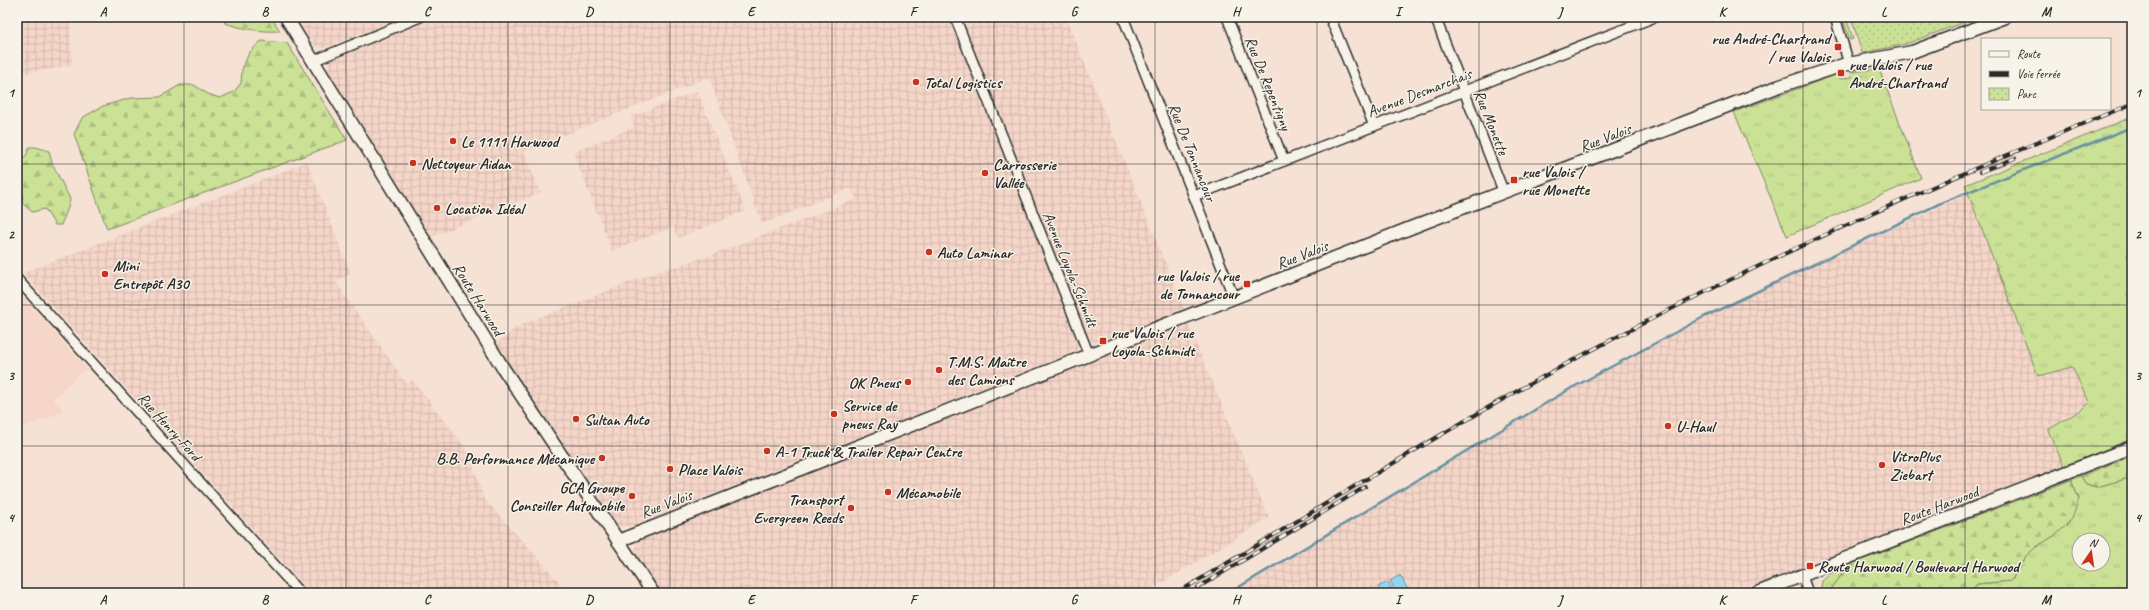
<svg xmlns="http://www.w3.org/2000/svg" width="2149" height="610" font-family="Caveat,sans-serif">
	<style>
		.built { fill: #f5d6c8 }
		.industrial { fill: url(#industrial-grid) }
		.grass { fill: url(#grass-tufts); stroke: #7b8660; fill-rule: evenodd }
		.forest { fill: url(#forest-firs); stroke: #7b8660 }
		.park { fill: url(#park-dots); stroke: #7b8660 }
		.water { fill: #91d5f2; stroke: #6891a2 }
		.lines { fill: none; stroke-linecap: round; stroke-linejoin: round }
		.stream { stroke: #6891a2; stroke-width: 2.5 }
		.street-casing { stroke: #2b2b2b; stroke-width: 12 }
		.secondary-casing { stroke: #2b2b2b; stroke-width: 15 }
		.street { stroke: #f7f3e8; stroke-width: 9 }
		.secondary { stroke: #f7f3e8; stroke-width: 12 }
		.rail-casing { stroke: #2b2b2b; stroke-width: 4 }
		.rail { stroke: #f7f3e8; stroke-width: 2.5; stroke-dasharray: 8; stroke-linecap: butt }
		.grid { fill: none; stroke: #2b2b2b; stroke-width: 1; stroke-opacity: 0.55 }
		.poi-dot { fill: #c8321e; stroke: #f7f3e8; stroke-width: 1.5 }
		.labels { text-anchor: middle; stroke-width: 3; stroke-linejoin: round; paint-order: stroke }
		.poi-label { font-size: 16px; font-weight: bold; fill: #2b2b2b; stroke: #f7f3e8; text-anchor: start }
		.street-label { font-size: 16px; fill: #2b2b2b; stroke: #f7f3e8 }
		.neatline { fill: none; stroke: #2b2b2b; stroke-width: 1.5 }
		.grid-label { font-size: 13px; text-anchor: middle; font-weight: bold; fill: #2b2b2b }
	</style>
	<defs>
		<pattern id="industrial-grid" width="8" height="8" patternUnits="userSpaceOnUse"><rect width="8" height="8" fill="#f5d6c8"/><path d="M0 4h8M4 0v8" fill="none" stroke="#d2b8ac"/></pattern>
		<pattern id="grass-tufts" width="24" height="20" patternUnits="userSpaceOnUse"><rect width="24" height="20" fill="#cbe196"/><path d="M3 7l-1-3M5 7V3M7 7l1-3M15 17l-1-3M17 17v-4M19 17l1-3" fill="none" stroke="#aec181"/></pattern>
		<pattern id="forest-firs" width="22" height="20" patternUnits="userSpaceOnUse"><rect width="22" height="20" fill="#cbe196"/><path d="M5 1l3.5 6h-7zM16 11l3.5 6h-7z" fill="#aec181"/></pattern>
		<pattern id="park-dots" width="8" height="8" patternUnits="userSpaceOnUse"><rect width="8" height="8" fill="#cbe196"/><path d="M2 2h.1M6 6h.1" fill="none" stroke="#aec181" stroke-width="1.8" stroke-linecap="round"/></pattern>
	</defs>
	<rect width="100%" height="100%" fill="#f6e2d5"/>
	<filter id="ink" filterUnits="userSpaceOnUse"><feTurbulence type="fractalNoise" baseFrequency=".025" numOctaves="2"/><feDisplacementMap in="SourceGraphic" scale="8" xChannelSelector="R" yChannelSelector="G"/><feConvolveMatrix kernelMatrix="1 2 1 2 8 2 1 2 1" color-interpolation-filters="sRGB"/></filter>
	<g filter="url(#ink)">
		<!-- built -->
		<path class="built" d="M 17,291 L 89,371 L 83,371 L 53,399 L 64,411 L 17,430 Z"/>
		<!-- industrial -->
		<g class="industrial">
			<path d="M 17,17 L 70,17 L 72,65 L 17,75 Z"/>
			<path d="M 295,17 L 404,17 L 324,48 L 319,48 L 312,43 Z"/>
			<path d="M 437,17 L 948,17 L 1078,343 L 1077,351 L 635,525 L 625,527 L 618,526 L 583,477 L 505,359 L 499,350 L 498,345 L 500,341 L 515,328 L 523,324 L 648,275 L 708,256 L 856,199 L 851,188 L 762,224 L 709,77 L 524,151 L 540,193 L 431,237 L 430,240 L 327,71 L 329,62 L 337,56 Z"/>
			<path d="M 961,17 L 1066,17 L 1184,309 L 1099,343 L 1094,343 L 1089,338 Z"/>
			<path d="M 697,91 L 746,211 L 678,238 L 673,227 L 612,251 L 573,152 L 634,127 L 630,117 Z"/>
			<path d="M 307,162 L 351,274 L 335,281 L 406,383 L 413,380 L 461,442 L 469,454 L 484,498 L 569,593 L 310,593 L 23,273 Z"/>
			<path d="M 1976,190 L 2038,376 L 2072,367 L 2089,402 L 2081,410 L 2048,430 L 2064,466 L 1736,593 L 1228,593 L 1593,375 L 1788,277 Z"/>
			<path d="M 1188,324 L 1269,518 L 1145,593 L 661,593 L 637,557 L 635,553 L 637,542 L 646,535 Z"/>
		</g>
		<!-- grass -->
		<g class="grass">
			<path d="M 1842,17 L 1846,17 L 1853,39 L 1850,40 Z"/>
			<path d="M 1879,69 L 1921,178 L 1787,236 L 1734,112 L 1838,74 L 1840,79 L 1852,77 L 1851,72 Z"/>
			<path d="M 2132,117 L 2132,439 L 2064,466 L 2048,430 L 2081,410 L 2089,402 L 2072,367 L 2038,376 L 1965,185 Z"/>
			<path d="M 2081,476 L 2086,484 L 2097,487 L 2132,477 L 2132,593 L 1978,593 L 1972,590 L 1977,584 L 2011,581 L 2025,557 L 2036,547 L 2057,534 L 2079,499 L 2071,480 ZM 2079,540 L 2103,540 L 2103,564 L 2079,564 Z"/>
			<path d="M 1849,565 L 1832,588 L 1834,593 L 1820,593 L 1822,581 L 1831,573 Z"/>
		</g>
		<!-- forest -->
		<g class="forest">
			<path d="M 223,17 L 271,17 L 280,31 C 261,32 243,29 225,23 Z"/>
			<path d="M 261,41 L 287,43 L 347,140 L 107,229 L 74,134 L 82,118 L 103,106 L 131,98 L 160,97 L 180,85 L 194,85 L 208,94 L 220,98 L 234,92 L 241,83 L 242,69 L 249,53 Z"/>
			<path d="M 29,147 L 36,147 L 49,151 L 52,163 L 70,199 C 69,208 64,217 61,225 L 55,225 L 45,209 L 32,212 L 22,203 L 23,192 L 17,178 L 18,165 L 27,154 Z"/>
			<path d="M 2132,456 L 2132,477 L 2097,487 L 2086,484 L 2081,476 Z"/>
			<path d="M 2071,480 L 2079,499 L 2072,519 L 2057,534 L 2036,547 L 2025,557 L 2011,581 L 1977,584 L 1972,590 L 1978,593 L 1834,593 L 1832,588 L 1849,565 Z"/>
		</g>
		<!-- park -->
		<path class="park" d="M 1851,17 L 1978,17 L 1906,44 L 1862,53 Z"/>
		<!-- water -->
		<g class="water">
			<path d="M 1400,575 L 1409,592 L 1397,593 L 1390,581 Z"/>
			<path d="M 1388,582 L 1394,593 L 1381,593 L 1378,587 Z"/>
		</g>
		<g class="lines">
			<!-- stream -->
			<path class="stream" d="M 1229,593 L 1568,390 L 1702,318 L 1943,202 L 2132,127"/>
			<!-- street casing -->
			<g class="street-casing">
				<g id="street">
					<path d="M 955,17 L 1089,355"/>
					<path d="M 1123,17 L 1234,298"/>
					<path d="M 1227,17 L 1284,161"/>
					<path d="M 1330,17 L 1374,126"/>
					<path d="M 1435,17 L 1504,193"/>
					<path d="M 1835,17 L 1849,64"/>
					<path d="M 313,61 L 420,17"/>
					<path d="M 1194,196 L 1655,17"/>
					<path d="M 17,279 L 300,593"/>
					<path d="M 1802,576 L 1808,593"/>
				</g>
			</g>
			<!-- secondary casing -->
			<g class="secondary-casing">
				<g id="secondary">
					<path d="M 286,17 L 503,368 L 653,593"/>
					<path d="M 618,541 L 1423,223 L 1777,87 L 1843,65 L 1912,52 L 2005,17"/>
					<path d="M 1757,593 L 2132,447"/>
				</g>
			</g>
			<!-- street -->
			<use href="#street" class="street"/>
			<!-- secondary -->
			<use href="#secondary" class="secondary"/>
			<!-- rail casing -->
			<g class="rail-casing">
				<g id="rail">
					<path d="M 1980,172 L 2015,158"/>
					<path d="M 1197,588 L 1365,487"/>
					<path d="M 1177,593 C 1321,508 1462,418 1611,340 C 1780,251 1954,175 2132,104"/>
				</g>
			</g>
			<!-- rail -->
			<use href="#rail" class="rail"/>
		</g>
	</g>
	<!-- grid -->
	<path class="grid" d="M 184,17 L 184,593M 346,17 L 346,593M 508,17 L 508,593M 670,17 L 670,593M 832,17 L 832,593M 994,17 L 994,593M 1155,17 L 1155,593M 1317,17 L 1317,593M 1479,17 L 1479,593M 1641,17 L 1641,593M 1803,17 L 1803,593M 1965,17 L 1965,593M 17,164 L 2132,164M 17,305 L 2132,305M 17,446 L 2132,446"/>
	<!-- markers -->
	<g class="poi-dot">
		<rect x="1834" y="43" width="8" height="8" rx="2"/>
		<rect x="1837" y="69" width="8" height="8" rx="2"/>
		<circle cx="916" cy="82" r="4"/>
		<circle cx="453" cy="141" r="4"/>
		<circle cx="413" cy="163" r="4"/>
		<circle cx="985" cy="173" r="4"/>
		<rect x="1510" y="176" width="8" height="8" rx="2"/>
		<circle cx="437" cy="208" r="4"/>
		<circle cx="929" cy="252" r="4"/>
		<circle cx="105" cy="274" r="4"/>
		<rect x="1243" y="280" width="8" height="8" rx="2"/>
		<rect x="1099" y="337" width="8" height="8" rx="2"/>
		<circle cx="939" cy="370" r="4"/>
		<circle cx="908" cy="382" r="4"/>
		<circle cx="834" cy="414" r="4"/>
		<circle cx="576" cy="419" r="4"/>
		<circle cx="1668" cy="426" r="4"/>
		<circle cx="767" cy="451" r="4"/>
		<circle cx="602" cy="458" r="4"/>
		<circle cx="1882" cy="465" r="4"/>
		<circle cx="670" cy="469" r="4"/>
		<circle cx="888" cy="492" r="4"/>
		<circle cx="632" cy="496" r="4"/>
		<circle cx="851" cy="508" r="4"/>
		<rect x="1806" y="562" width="8" height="8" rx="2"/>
	</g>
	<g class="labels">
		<!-- poi labels -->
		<g class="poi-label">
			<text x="1830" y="44" text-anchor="end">rue André-Chartrand<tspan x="1830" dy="18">/ rue Valois</tspan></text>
			<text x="1849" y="70">rue Valois / rue<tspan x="1849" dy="18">André-Chartrand</tspan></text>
			<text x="924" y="88">Total Logistics</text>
			<text x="461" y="147">Le 1111 Harwood</text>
			<text x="421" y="169">Nettoyeur Aidan</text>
			<text x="993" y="170">Carrosserie<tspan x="993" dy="18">Vallée</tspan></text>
			<text x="1522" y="177">rue Valois /<tspan x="1522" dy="18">rue Monette</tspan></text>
			<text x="445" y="214">Location Idéal</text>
			<text x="937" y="258">Auto Laminar</text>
			<text x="113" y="271">Mini<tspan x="113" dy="18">Entrepôt A30</tspan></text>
			<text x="1239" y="281" text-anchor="end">rue Valois / rue<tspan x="1239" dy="18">de Tonnancour</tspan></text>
			<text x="1111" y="338">rue Valois / rue<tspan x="1111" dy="18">Loyola-Schmidt</tspan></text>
			<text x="947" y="367">T.M.S. Maître<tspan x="947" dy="18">des Camions</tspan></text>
			<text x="900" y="388" text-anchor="end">OK Pneus</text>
			<text x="842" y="411">Service de<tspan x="842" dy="18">pneus Ray</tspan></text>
			<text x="584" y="425">Sultan Auto</text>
			<text x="1676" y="432">U-Haul</text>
			<text x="775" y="457">A-1 Truck &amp; Trailer Repair Centre</text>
			<text x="1890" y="462">VitroPlus<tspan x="1890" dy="18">Ziebart</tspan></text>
			<text x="594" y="464" text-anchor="end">B.B. Performance Mécanique</text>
			<text x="678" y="475">Place Valois</text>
			<text x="624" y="493" text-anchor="end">GCA Groupe<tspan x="624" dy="18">Conseiller Automobile</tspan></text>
			<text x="896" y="498">Mécamobile</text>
			<text x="843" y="505" text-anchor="end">Transport<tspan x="843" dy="18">Evergreen Reeds</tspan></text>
			<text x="1818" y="572">Route Harwood / Boulevard Harwood</text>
		</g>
		<!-- street labels -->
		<g class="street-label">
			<text transform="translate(1269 83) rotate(68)" y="6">Rue De Repentigny</text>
			<text transform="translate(1419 92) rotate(-21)" y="6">Avenue Desmarchais</text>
			<text transform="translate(1492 122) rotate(68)" y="6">Rue Monette</text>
			<text transform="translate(1605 137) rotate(-21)" y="6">Rue Valois</text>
			<text transform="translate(1193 152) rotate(68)" y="6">Rue De Tonnancour</text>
			<text transform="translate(1302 254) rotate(-21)" y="6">Rue Valois</text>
			<text transform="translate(1071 269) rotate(68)" y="6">Avenue Loyola-Schmidt</text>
			<text transform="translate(479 299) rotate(58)" y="6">Route Harwood</text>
			<text transform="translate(170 426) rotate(48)" y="6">Rue Henry-Ford</text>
			<text transform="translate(666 503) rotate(-21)" y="6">Rue Valois</text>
			<text transform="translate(1939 505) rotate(-21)" y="6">Route Harwood</text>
		</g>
	</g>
	<!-- margin -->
	<rect width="2149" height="610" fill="none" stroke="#f7f3e8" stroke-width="44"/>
	<!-- legend -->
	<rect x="1981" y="38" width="130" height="72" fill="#f7f3e8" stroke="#a5a39c"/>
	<rect x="1989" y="51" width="20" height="6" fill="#f7f3e8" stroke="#a5a39c"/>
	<text x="2017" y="58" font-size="12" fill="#2b2b2b">Route</text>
	<rect x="1989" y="71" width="20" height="6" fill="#2b2b2b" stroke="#a5a39c"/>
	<text x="2017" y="78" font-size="12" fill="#2b2b2b">Voie ferrée</text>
	<rect x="1989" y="88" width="20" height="12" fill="url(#park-dots)" stroke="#a5a39c"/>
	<text x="2017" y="98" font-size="12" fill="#2b2b2b">Parc</text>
	<!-- north arrow -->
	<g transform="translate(2091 552) rotate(13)"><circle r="19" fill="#f7f3e8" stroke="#a5a39c"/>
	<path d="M0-3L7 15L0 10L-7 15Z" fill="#c8321e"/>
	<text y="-6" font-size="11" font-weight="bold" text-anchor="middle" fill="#2b2b2b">N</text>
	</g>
	<rect x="22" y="22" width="2105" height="566" class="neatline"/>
	<g class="grid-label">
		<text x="103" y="16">A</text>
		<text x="265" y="16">B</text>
		<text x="427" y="16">C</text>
		<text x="589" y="16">D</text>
		<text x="751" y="16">E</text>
		<text x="913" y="16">F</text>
		<text x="1074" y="16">G</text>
		<text x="1236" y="16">H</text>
		<text x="1398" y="16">I</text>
		<text x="1560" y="16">J</text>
		<text x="1722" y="16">K</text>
		<text x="1884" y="16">L</text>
		<text x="2046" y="16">M</text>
		<text x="11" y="97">1</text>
		<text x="2138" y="97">1</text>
		<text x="11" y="239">2</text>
		<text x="2138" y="239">2</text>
		<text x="11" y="380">3</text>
		<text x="2138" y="380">3</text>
		<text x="11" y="522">4</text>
		<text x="2138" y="522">4</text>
		<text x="103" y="604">A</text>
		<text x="265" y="604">B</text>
		<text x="427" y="604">C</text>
		<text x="589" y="604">D</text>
		<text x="751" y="604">E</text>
		<text x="913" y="604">F</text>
		<text x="1074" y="604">G</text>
		<text x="1236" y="604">H</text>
		<text x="1398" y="604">I</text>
		<text x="1560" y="604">J</text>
		<text x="1722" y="604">K</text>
		<text x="1884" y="604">L</text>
		<text x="2046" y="604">M</text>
	</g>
</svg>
